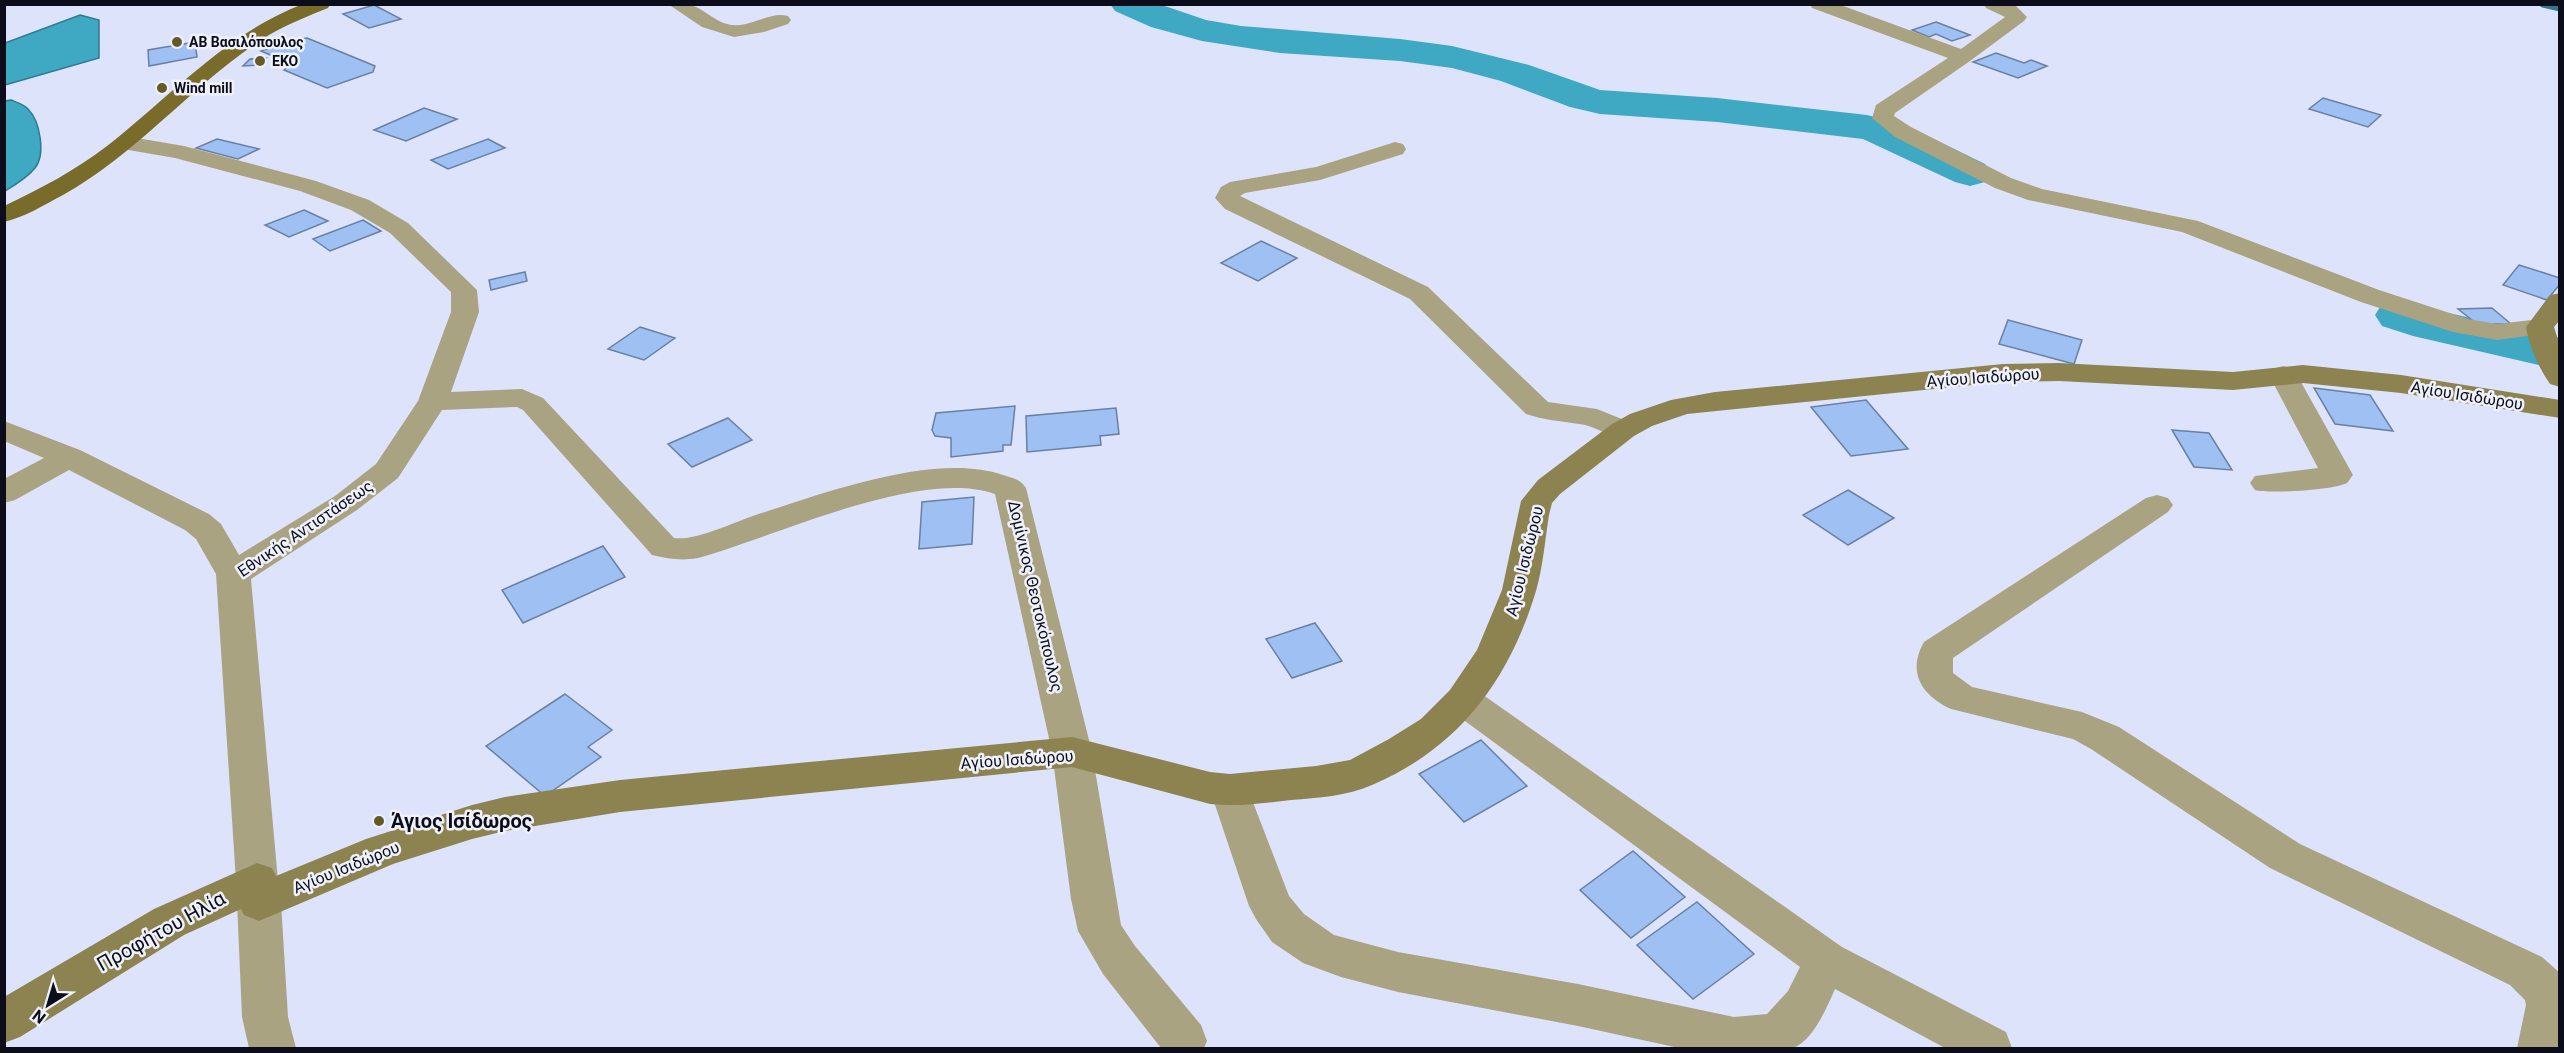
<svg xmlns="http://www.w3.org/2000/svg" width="2564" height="1053" font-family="Roboto,sans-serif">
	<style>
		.water { fill: #3fa8c2; stroke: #2f7a90; stroke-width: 1.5 }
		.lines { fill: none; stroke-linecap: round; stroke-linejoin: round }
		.stream { stroke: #2f7a90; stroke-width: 7 }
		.river { fill: #3fa8c2; fill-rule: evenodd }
		.building { fill: #9ec0f3; stroke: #6980a2; stroke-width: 1.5 }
		.street { fill: #aaa382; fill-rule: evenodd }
		.secondary { fill: #8d8351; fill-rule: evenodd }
		.primary { fill: #796b2a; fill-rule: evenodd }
		.poi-dot { fill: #655a27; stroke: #eff1fa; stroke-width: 2 }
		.labels { text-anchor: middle; stroke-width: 5; stroke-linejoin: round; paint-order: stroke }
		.far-poi-label { font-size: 14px; font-weight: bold; fill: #0b0d1a; stroke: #eff1fa; text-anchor: start }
		.street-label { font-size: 16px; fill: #0b0d1a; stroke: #eff1fa }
		.near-poi-label { font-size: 20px; font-weight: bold; fill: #0b0d1a; stroke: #eff1fa; text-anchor: start }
		.near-street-label { font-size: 20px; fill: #0b0d1a; stroke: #eff1fa }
	</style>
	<rect width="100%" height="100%" fill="#dee3fc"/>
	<!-- water -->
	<g class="water">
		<path d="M 80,15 L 99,20 L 99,58 L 5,85 L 5,43 Z"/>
		<path d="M 11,100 C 16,102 25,105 28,109 C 40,121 46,154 35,168 C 27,178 15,185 5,191 L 5,101 Z"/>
	</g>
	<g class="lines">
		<!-- stream -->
		<path class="stream" d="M 2543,4 L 2560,8"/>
		<!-- river -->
		<g class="river">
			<path d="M 1110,4 L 1159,4 L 1206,20 L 1241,26 L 1400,39 L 1452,46 L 1529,65 L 1600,90 L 1717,98 L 1867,115 L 1903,124 L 1985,164 L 1992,173 L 1985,182 L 1970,186 L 1955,182 L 1863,139 L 1717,122 L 1600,114 L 1570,107 L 1501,81 L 1452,68 L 1400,61 L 1280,53 L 1202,41 L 1151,27 L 1115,11 Z"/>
			<path d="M 2400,300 L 2444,312 L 2560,338 L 2560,370 L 2413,336 L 2382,326 L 2375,315 L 2382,304 Z"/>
		</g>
	</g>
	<!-- building -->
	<g class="building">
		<path d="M 374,5 L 401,19 L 369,28 L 343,14 Z"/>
		<path d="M 1936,22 L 1970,35 L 1952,41 L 1936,34 L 1929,37 L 1912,30 Z"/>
		<path d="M 307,38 L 375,66 L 373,72 L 327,88 L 284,70 L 292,64 L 261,51 L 275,46 L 271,45 L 279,42 Z"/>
		<path d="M 195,42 L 197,57 L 149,66 L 148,50 Z"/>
		<path d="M 1996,53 L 2024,63 L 2031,60 L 2047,66 L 2018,78 L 1973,62 Z"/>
		<path d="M 266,58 L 259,65 L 243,66 L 250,59 Z"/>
		<path d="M 2323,98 L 2381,115 L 2368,127 L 2309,109 Z"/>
		<path d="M 424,108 L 457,119 L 406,141 L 374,130 Z"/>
		<path d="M 217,139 L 259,149 L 238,159 L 196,148 Z"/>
		<path d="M 488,139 L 505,148 L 448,169 L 431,160 Z"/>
		<path d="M 304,210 L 328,221 L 289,237 L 265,225 Z"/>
		<path d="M 363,220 L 381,231 L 330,251 L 313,239 Z"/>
		<path d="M 1261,241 L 1297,258 L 1258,281 L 1221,263 Z"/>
		<path d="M 2519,265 L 2560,278 L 2560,284 L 2547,300 L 2503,285 Z"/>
		<path d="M 525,272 L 527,281 L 491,290 L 489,280 Z"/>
		<path d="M 2492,308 L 2511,324 L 2477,324 L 2458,309 Z"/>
		<path d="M 2008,320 L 2082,340 L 2074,364 L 1999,344 Z"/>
		<path d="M 640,327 L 675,338 L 644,360 L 608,349 Z"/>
		<path d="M 2314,388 L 2370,395 L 2393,431 L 2335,424 Z"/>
		<path d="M 1866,400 L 1908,449 L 1851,456 L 1811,407 Z"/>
		<path d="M 1015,406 L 1011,445 L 1003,445 L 1003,451 L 951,457 L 951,438 L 935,436 L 932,430 L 936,413 Z"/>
		<path d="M 1116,408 L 1119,434 L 1100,436 L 1101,445 L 1027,452 L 1026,416 Z"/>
		<path d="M 728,418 L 752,440 L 692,467 L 668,444 Z"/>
		<path d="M 2172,430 L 2209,433 L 2232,470 L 2194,467 Z"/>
		<path d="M 1848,490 L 1894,518 L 1848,545 L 1803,515 Z"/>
		<path d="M 974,497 L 972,544 L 919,549 L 922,502 Z"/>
		<path d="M 603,546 L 625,577 L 523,623 L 502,590 Z"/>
		<path d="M 1315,623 L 1342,661 L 1292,678 L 1266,639 Z"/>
		<path d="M 565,694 L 612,730 L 588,747 L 601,757 L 545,796 L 486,746 Z"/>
		<path d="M 1481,740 L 1527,786 L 1464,822 L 1419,774 Z"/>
		<path d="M 1633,851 L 1685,897 L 1631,938 L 1580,890 Z"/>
		<path d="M 1697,902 L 1754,954 L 1693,999 L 1637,945 Z"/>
	</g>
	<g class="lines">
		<!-- street -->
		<g class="street">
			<path d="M 668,4 C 675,4 685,3 691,5 C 706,10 717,24 733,25 C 752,27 770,11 788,16 L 791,20 L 788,24 L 764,32 L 734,37 L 702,27 Z"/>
			<path d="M 1810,4 L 1838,4 L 1961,49 L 2005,17 L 1986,8 L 1984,4 L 2016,6 L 2027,17 L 2024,21 L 1970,61 L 1895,113 L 1894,116 L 1911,127 L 2011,178 L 2042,189 L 2198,221 L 2379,290 L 2468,319 L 2497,324 L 2540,319 L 2550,321 L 2554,327 L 2550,333 L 2497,340 L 2453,332 L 2361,302 L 2182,232 L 2028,200 L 1995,188 L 1895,137 L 1872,118 L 1876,105 L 1948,58 L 1812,8 Z"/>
			<path d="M 125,136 L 184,146 L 316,181 L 369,200 L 408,223 L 477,290 L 479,312 L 451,392 L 522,389 L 543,398 L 674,538 C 696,541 732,523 753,516 C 820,494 936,451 1003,475 C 1013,478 1020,479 1026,488 L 1092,752 L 1121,925 L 1135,946 L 1201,1025 L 1207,1041 L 1204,1048 L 1161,1048 L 1103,974 L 1078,931 L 1071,899 L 1052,752 L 995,494 C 919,467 776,537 698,558 C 681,561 669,559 652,555 L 523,410 L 517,407 L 442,410 L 398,478 L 357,510 L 251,579 L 278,881 L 274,889 L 281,902 L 288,1017 L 296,1048 L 249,1048 L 242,1017 L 237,902 L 242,893 L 236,881 L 216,574 L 196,539 L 185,530 L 69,470 L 15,500 L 4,503 L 4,479 L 44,458 L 4,441 L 4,421 L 80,450 L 209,514 L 221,524 L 239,555 L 335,496 L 376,464 L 418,401 L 451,312 L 451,292 L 390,233 L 351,210 L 300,191 L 175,158 L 117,148 L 114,143 L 117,138 Z"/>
			<path d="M 1395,142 L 1403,144 L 1406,149 L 1403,154 L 1320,180 L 1245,193 L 1240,196 L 1428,287 L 1548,402 L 1597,409 L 1634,424 L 1638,430 L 1634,436 C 1612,442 1599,426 1579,424 C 1560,421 1544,420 1526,414 L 1410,299 L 1225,209 L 1215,198 L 1221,187 L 1230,182 L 1316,167 Z"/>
			<path d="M 2283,366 L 2293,369 L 2297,375 L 2353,475 C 2351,477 2349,481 2347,483 C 2335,490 2269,494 2255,490 L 2250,483 L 2255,476 L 2318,468 L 2269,375 L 2273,369 Z"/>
			<path d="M 2157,495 L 2168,498 L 2173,505 L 2168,512 L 1953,658 L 1953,673 L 1972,687 L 2082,712 L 2119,727 L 2300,844 L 2542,957 L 2560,973 L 2560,1048 L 2517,1048 L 2526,1005 L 2525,1000 L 2510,985 L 2270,868 L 2091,749 L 2073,739 L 1951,709 C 1921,695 1907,672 1924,642 L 2146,498 Z"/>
			<path d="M 1463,686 L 1476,690 L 1842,947 L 2006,1032 L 2012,1048 L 1945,1048 L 1835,989 C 1827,1007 1813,1041 1793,1048 L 1679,1048 L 1578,1026 L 1398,992 L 1341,977 L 1303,963 L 1272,942 L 1256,919 L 1249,906 L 1210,790 L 1216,779 L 1230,774 L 1244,779 L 1289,896 L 1304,914 L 1334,935 L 1398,952 L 1578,984 L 1734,1017 L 1767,1014 L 1788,991 L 1800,967 L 1450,710 L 1444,700 L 1450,690 Z"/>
		</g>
		<!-- secondary -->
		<g class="secondary">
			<path d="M 2560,293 L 2560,320 L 2554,327 L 2560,346 L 2560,387 L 2550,384 C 2539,368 2529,346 2526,327 L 2550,295 Z"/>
			<path d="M 2059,363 L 2233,372 L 2303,365 L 2401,375 L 2560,400 L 2560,418 L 2401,393 L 2303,383 L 2233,390 L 2059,381 L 2003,382 L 1687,414 L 1652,426 L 1634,436 L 1560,494 L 1552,503 L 1549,515 C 1545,540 1543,567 1536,591 C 1509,680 1459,748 1372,785 C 1347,796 1318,798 1291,800 C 1264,803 1237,807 1210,804 L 1072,767 L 620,812 L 505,831 L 472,839 L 393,864 L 259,921 L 244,915 L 241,909 L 184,935 L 20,1037 L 4,1043 L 4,997 L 154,909 L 257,863 L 272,868 L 276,876 L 366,839 L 472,805 L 505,797 L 620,780 L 1072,737 L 1210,772 L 1230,774 L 1316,766 L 1350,760 L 1389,739 L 1421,719 L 1450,690 L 1477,650 L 1502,590 L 1521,501 L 1538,480 L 1612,424 L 1630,414 L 1671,400 L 1715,392 L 2003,364 Z"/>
		</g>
		<!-- primary -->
		<path class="primary" d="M 303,4 L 330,4 L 328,8 C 308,16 288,24 269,35 C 195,81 140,152 63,195 C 44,205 25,217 4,222 L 4,206 C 40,189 76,170 107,146 C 171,96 225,34 303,4 Z"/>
	</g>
	<!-- markers -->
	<g class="poi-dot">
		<circle cx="177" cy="42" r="6"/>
		<circle cx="260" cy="61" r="6"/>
		<circle cx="162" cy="88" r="6"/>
		<circle cx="379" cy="821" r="6"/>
	</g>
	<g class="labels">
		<!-- far-poi labels -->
		<g class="far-poi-label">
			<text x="189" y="47">ΑΒ Βασιλόπουλος</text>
			<text x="272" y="66">EKO</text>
			<text x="174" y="93">Wind mill</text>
		</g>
		<!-- street labels -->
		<g class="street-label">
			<text transform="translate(1983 377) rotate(-4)" y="6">Αγίου Ισιδώρου</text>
			<text transform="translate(2467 395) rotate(9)" y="6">Αγίου Ισιδώρου</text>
			<text transform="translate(305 528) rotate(-34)" y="6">Εθνικής Αντιστάσεως</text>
			<text transform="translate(1524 561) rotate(-76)" y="6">Αγίου Ισιδώρου</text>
			<text transform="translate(1036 596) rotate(77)" y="6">Δομίνικος Θεοτοκόπουλος</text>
			<text transform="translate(1017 759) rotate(-4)" y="6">Αγίου Ισιδώρου</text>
			<text transform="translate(346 867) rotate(-22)" y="6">Αγίου Ισιδώρου</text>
		</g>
		<!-- near-poi labels -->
		<g class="near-poi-label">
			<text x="391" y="828">Άγιος Ισίδωρος</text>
		</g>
		<!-- near-street labels -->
		<g class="near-street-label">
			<text transform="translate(161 931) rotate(-29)" y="7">Προφήτου Ηλία</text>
		</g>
	</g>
	<!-- border -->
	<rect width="2564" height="1053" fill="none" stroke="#0b0d1a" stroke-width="12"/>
	<!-- north arrow -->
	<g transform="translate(48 1005) rotate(217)" stroke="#eff1fa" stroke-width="4.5" paint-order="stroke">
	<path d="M0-4.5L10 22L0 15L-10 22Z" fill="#0b0d1a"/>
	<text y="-9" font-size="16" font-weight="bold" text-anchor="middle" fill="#0b0d1a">N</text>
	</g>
</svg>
